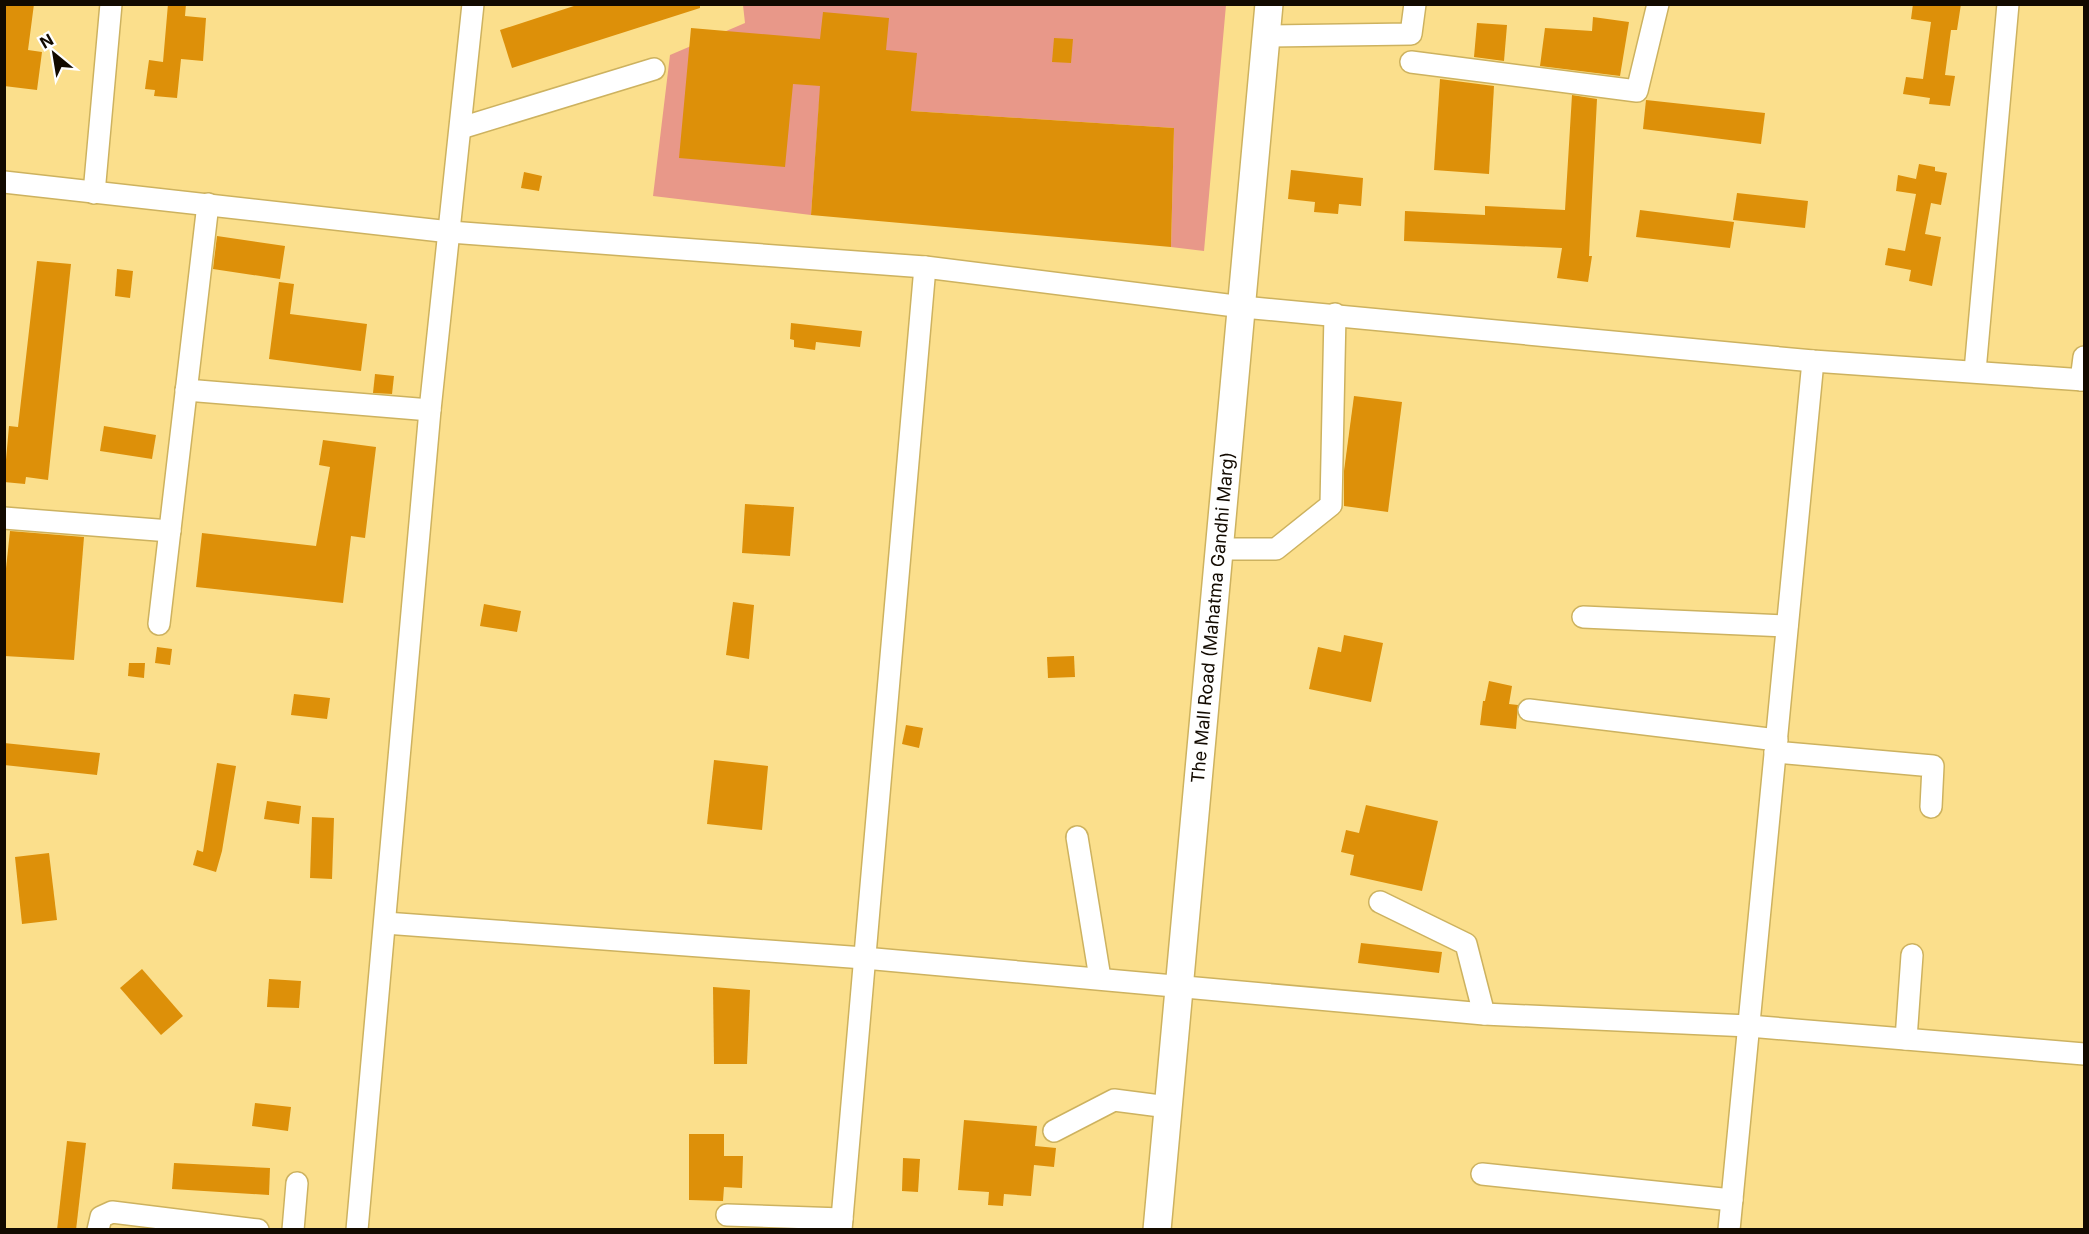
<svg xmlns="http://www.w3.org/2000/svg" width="2089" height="1234" font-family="Inter,sans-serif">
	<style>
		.green { fill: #e89889 }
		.building { fill: #dd9009 }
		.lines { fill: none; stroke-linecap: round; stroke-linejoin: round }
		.minor-casing { stroke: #cdb25f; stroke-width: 24 }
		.tertiary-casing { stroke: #cdb25f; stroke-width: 30 }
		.minor { stroke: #fff; stroke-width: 21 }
		.tertiary { stroke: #fff; stroke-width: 27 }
		.labels { text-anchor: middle; stroke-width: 6; stroke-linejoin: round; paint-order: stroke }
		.street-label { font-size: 18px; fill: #120a00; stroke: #fff }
	</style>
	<rect width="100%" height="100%" fill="#fbdf8c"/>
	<!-- green -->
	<path class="green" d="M 743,5 L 1226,5 L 1204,251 L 1171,247 L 1174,128 L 819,105 L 811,215 L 653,196 L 670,55 L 745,23 Z"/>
	<!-- building -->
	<g class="building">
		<path d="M 4,4 L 34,4 L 28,50 L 42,52 L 37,90 L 4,86 Z"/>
		<path d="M 168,4 L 186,4 L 185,16 L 206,18 L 203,61 L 181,59 L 177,98 L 154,96 L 155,90 L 145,89 L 149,60 L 163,62 Z"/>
		<path d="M 580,4 L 700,4 L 700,8 L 512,68 L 500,30 Z"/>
		<path d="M 1913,4 L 1961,4 L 1957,30 L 1951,30 L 1945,75 L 1955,76 L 1950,106 L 1929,104 L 1930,98 L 1903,94 L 1906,77 L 1923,79 L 1931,22 L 1911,19 Z"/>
		<path d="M 823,12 L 889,18 L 886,50 L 917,53 L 911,111 L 1174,128 L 1171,247 L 811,215 L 820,86 L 793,84 L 785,167 L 679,158 L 691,28 L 820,39 Z"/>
		<path d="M 1593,17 L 1629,22 L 1620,76 L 1540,66 L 1545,28 L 1592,31 Z"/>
		<path d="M 1477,23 L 1507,25 L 1504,61 L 1474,57 Z"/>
		<path d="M 1054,38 L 1073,39 L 1071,63 L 1052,62 Z"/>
		<path d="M 1440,79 L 1494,86 L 1489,174 L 1434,170 Z"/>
		<path d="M 1572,95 L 1597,99 L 1589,256 L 1592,256 L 1588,282 L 1557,278 L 1562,248 L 1404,241 L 1405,211 L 1485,215 L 1485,206 L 1565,210 Z"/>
		<path d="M 1646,100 L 1765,113 L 1761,144 L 1643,129 Z"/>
		<path d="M 1919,164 L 1935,167 L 1935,171 L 1947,173 L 1941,205 L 1931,203 L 1925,234 L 1941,237 L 1932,286 L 1909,281 L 1911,270 L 1885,265 L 1888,248 L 1905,251 L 1916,194 L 1896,191 L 1898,175 L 1916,179 Z"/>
		<path d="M 1291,170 L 1363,178 L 1361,206 L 1339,204 L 1338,214 L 1314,212 L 1315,202 L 1288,199 Z"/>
		<path d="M 524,172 L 542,176 L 539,191 L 521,188 Z"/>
		<path d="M 1737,193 L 1808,201 L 1805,228 L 1733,220 Z"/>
		<path d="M 1640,210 L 1734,222 L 1730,248 L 1636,237 Z"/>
		<path d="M 217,236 L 285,246 L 280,279 L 213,269 Z"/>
		<path d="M 37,261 L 71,264 L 48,480 L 26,477 L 25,484 L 4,482 L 9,426 L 18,427 Z"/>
		<path d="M 117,269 L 133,271 L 130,298 L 115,296 Z"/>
		<path d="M 279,282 L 294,284 L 290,314 L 367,324 L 361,371 L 269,359 Z"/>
		<path d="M 791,323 L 862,331 L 860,347 L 816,342 L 815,350 L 794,347 L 794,340 L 790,339 Z"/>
		<path d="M 375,374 L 394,376 L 392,394 L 373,393 Z"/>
		<path d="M 1354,396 L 1402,402 L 1388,512 L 1344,506 L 1344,471 Z"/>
		<path d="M 104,426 L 156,435 L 152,459 L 100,451 Z"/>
		<path d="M 323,440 L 376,447 L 365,538 L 351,536 L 343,603 L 196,587 L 202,533 L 316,546 L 330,467 L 319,465 Z"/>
		<path d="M 745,504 L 794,507 L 790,556 L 742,553 Z"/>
		<path d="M 10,531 L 84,537 L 74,660 L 4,656 L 4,587 Z"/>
		<path d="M 733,602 L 754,605 L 749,659 L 726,655 Z"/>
		<path d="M 484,604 L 521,611 L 517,632 L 480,626 Z"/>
		<path d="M 1344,635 L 1383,643 L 1371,702 L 1309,689 L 1318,647 L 1341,652 Z"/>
		<path d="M 157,647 L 172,649 L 170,665 L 155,663 Z"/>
		<path d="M 1074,656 L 1075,677 L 1048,678 L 1047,657 Z"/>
		<path d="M 129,663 L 145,663 L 144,678 L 128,676 Z"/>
		<path d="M 1489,681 L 1512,686 L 1509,704 L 1518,705 L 1516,729 L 1480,725 L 1483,701 L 1485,701 Z"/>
		<path d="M 294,694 L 330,698 L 327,719 L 291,715 Z"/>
		<path d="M 906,725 L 923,728 L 919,748 L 902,744 Z"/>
		<path d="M 4,743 L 100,753 L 97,775 L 4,765 Z"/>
		<path d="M 714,760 L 768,766 L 762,830 L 707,824 Z"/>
		<path d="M 217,763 L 236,766 L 222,851 L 216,872 L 193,865 L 197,850 L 203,852 Z"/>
		<path d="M 267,801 L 301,806 L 299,824 L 264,819 Z"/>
		<path d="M 1366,805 L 1438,821 L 1422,891 L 1350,875 L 1354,855 L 1341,852 L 1346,830 L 1359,833 Z"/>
		<path d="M 312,817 L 334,818 L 332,879 L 310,878 Z"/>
		<path d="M 49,853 L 57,920 L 22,924 L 15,857 Z"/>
		<path d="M 1361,943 L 1442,952 L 1439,973 L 1358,963 Z"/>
		<path d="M 142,969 L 183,1016 L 161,1035 L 120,988 Z"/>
		<path d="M 269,979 L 301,981 L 299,1008 L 267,1007 Z"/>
		<path d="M 713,987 L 750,990 L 747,1064 L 714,1064 Z"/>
		<path d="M 255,1103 L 291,1107 L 288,1131 L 252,1126 Z"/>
		<path d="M 964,1120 L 1037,1126 L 1035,1146 L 1056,1148 L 1054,1167 L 1034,1165 L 1031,1196 L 1004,1194 L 1003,1206 L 988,1205 L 989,1192 L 958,1190 Z"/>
		<path d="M 689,1134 L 724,1134 L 724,1156 L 743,1156 L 742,1188 L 724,1187 L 723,1201 L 689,1200 Z"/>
		<path d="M 67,1141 L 86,1143 L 76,1230 L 57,1230 Z"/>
		<path d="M 903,1158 L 920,1159 L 918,1192 L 902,1191 Z"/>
		<path d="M 174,1163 L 270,1168 L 269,1195 L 172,1189 Z"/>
	</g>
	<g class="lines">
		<!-- minor casing -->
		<g class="minor-casing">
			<g id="minor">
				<path d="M 1266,36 L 1411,34 L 1415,4"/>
				<path d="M 1411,62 L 1637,91 L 1658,4"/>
				<path d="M 461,128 L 654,69"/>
				<path d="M 4,182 L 450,232 L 925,267 L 1243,307 L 1813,361 L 2084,380"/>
				<path d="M 94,193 L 111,4"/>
				<path d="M 1975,371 L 2008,4"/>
				<path d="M 2081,380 L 2084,357"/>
				<path d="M 186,390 L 430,410"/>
				<path d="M 4,518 L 170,531"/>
				<path d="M 1218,549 L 1276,549 L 1331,505 L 1335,314"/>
				<path d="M 1583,617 L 1787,626"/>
				<path d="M 159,624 L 208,204"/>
				<path d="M 1529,710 L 1777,740"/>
				<path d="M 1775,752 L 1933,766 L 1931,807"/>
				<path d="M 1077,837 L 1100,978"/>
				<path d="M 1380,902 L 1466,944 L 1484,1014"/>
				<path d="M 385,923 L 864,958 L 1484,1014 L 1749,1026 L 2084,1054"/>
				<path d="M 1906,1039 L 1912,955"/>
				<path d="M 1054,1131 L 1114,1100 L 1168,1107"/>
				<path d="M 1482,1174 L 1732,1200"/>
				<path d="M 727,1215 L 842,1219"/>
				<path d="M 98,1230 L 101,1217 L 112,1212 L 258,1230"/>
				<path d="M 293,1230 L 297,1183"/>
				<path d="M 357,1230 L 430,410 L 473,4"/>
				<path d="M 841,1230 L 925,267"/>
				<path d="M 1729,1230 L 1813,361"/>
			</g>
		</g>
		<!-- tertiary casing -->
		<g class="tertiary-casing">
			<g id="tertiary">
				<path id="s1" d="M 1157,1230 L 1269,4"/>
			</g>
		</g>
		<!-- minor -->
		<use href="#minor" class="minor"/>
		<!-- tertiary -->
		<use href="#tertiary" class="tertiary"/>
	</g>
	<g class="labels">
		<!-- street labels -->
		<g class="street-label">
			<text dy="6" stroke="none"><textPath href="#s1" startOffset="615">The Mall Road (Mahatma Gandhi Marg)</textPath></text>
		</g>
	</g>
	<!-- border -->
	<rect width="2089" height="1234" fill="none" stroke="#120a00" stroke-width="12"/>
	<!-- north arrow -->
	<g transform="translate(54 54) rotate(330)" stroke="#ffffff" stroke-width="4.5" paint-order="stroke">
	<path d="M0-4.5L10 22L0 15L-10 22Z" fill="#120a00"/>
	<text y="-9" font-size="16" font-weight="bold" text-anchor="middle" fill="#120a00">N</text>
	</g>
</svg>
